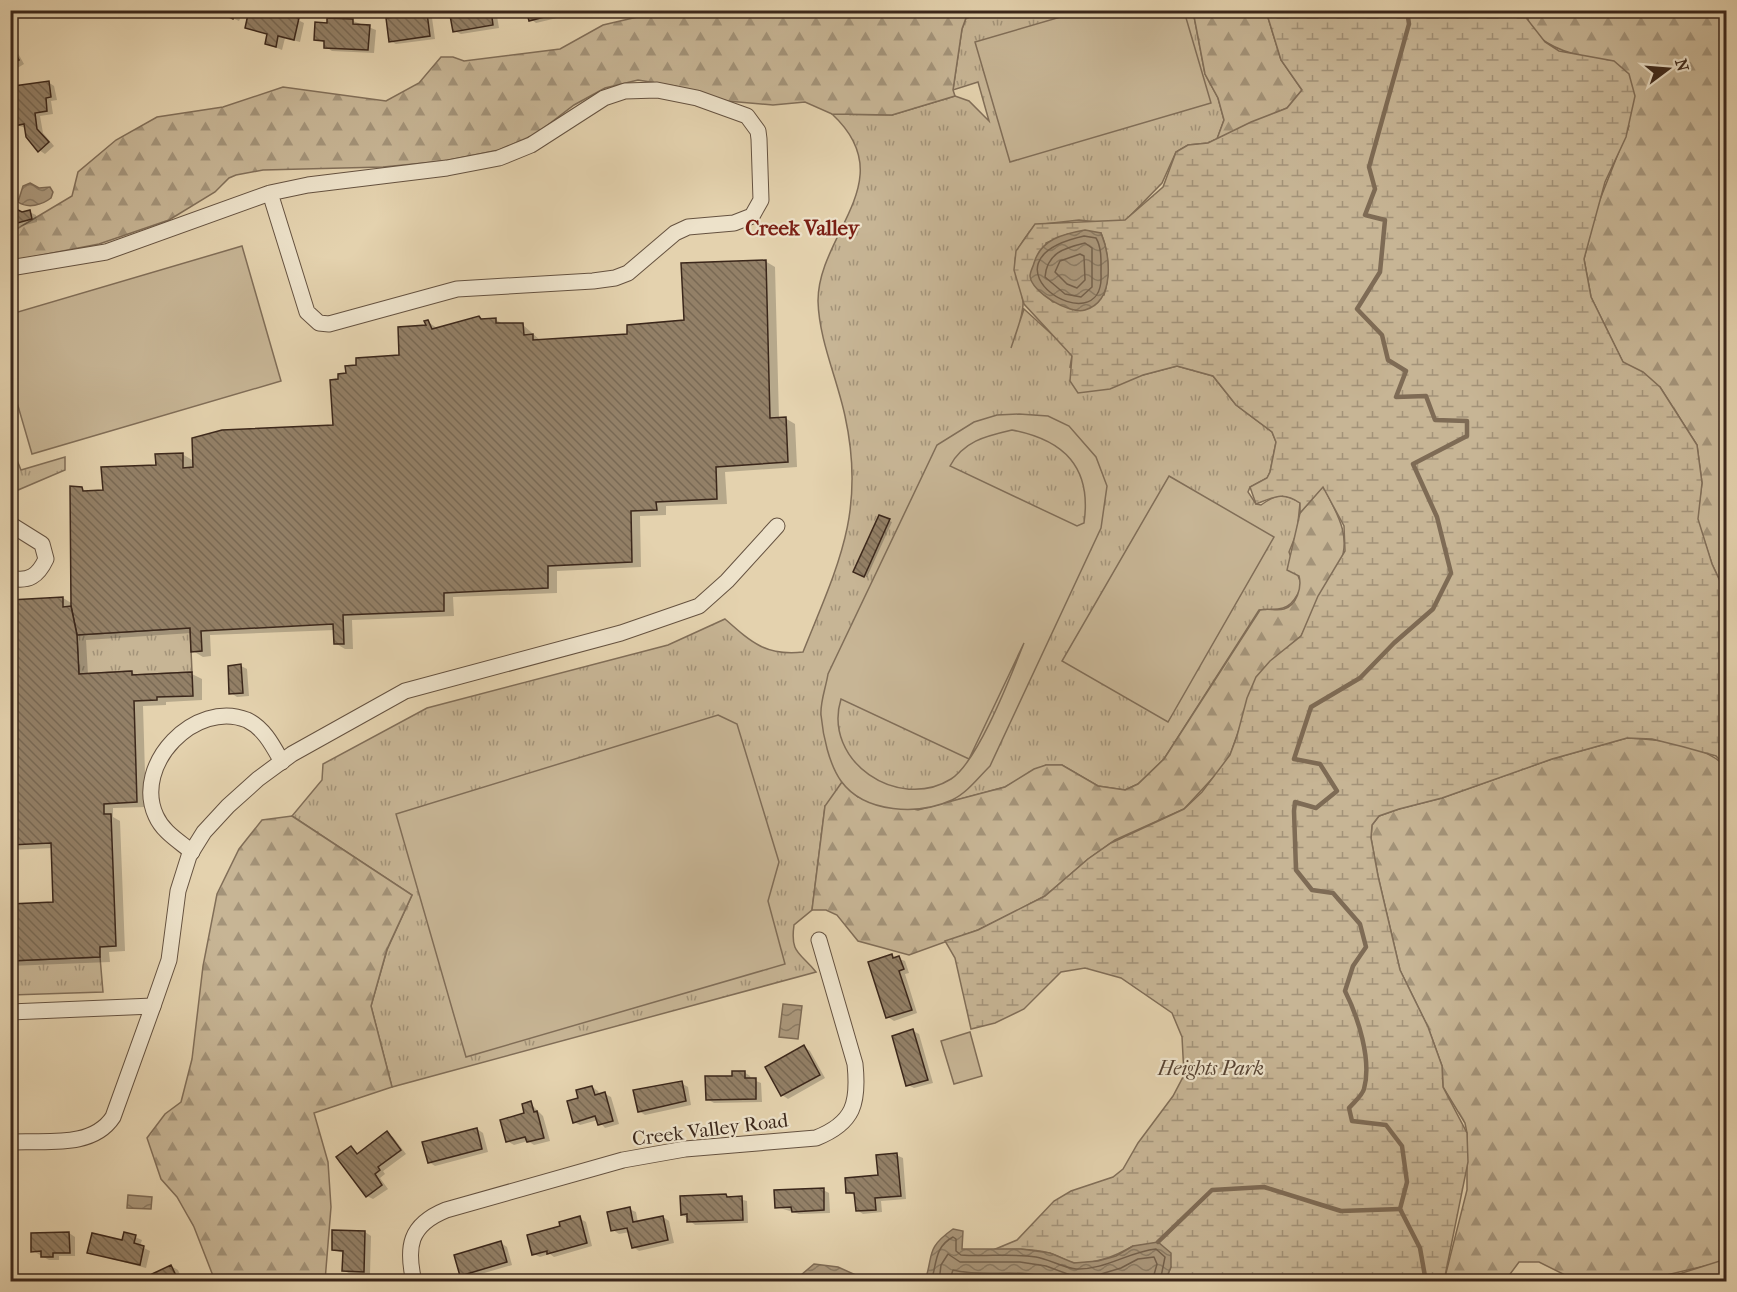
<svg xmlns="http://www.w3.org/2000/svg" width="1737" height="1292" font-family="'IM FELL French Canon',serif">
	<style>
		.grass { fill: url(#grass-tufts); stroke: #816e58; stroke-width: 1.5 }
		.forest { fill: url(#forest-firs); stroke: #816e58; stroke-width: 1.5 }
		.wetland { fill: url(#wetland-marsh); stroke: #816e58; stroke-width: 1.5; fill-rule: evenodd }
		.garden { fill: #c7b595; stroke: #816e58; stroke-width: 1.5; fill-rule: evenodd }
		.water { fill: url(#water-waves); stroke: #7e6b55; stroke-width: 1.5 }
		.shadow { fill: #0003 }
		.lines { fill: none; stroke-linecap: round; stroke-linejoin: round }
		.shore { stroke: #73604c; stroke-width: 1.5 }
		.stream { stroke: #7e6b55; stroke-width: 4.5 }
		.building { fill: url(#building-back-hatch); stroke: #3b271b; stroke-width: 1.5 }
		.minor-casing { stroke: #655240; stroke-width: 17 }
		.minor { stroke: #ede2ca; stroke-width: 15 }
		.labels { text-anchor: middle; stroke-width: 4.5; stroke-linejoin: round; paint-order: stroke }
		.park-label { font-size: 20px; font-style: italic; fill: #574333; stroke: #ede2ca }
		.street-label { font-size: 20px; fill: #3b271b; stroke: #ede2ca }
		.neighbourhood-label { font-size: 21px; font-weight: bold; fill: #7a1f14; stroke: #ede2ca }
	</style>
	<defs>
		<pattern id="grass-tufts" width="24" height="20" patternUnits="userSpaceOnUse" patternTransform="scale(1.5)"><rect width="24" height="20" fill="#c7b595"/><path d="M3 7l-1-3M5 7V3M7 7l1-3M15 17l-1-3M17 17v-4M19 17l1-3" fill="none" stroke="#a39379"/></pattern>
		<pattern id="forest-firs" width="22" height="20" patternUnits="userSpaceOnUse" patternTransform="scale(1.5)"><rect width="22" height="20" fill="#c7b595"/><path d="M5 1l3.5 6h-7zM16 11l3.5 6h-7z" fill="#a39379"/></pattern>
		<pattern id="wetland-marsh" width="20" height="14" patternUnits="userSpaceOnUse" patternTransform="scale(1.5)"><rect width="20" height="14" fill="#c7b595"/><path d="M1 5h8M5 5V1M11 12h8M15 12V8" fill="none" stroke="#a39379"/></pattern>
		<pattern id="water-waves" width="16" height="10" patternUnits="userSpaceOnUse" patternTransform="scale(1.5)"><rect width="16" height="10" fill="#ab987c"/><path d="M0 5q4-4 8 0t8 0" fill="none" stroke="#8c7c65"/></pattern>
		<pattern id="building-back-hatch" width="6" height="6" patternUnits="userSpaceOnUse" patternTransform="scale(1.5)"><rect width="6" height="6" fill="#938067"/><path d="M-1 5l2 2M0 0l6 6M5-1l2 2" fill="none" stroke="#796954"/></pattern>
	</defs>
	<rect width="100%" height="100%" fill="#e4d2ae"/>
	<filter id="stains"><feTurbulence type="fractalNoise" baseFrequency=".00333" numOctaves="4"/><feColorMatrix values="0 0 0 0 .2 0 0 0 0 .09 0 0 0 0 .02 0 0 0 .5 -.17"/></filter>
	<radialGradient id="worn" r=".72"><stop offset=".6" stop-color="#630" stop-opacity="0"/><stop offset="1" stop-color="#630" stop-opacity=".3"/></radialGradient>
	<!-- grass -->
	<g class="grass">
		<path d="M 997,10 L 1193,11 L 1205,74 L 1218,98 L 1224,120 L 1217,139 L 1208,143 L 1188,145 L 1176,152 L 1162,183 L 1125,221 L 1107,223 L 1079,220 L 1035,225 C 1003,264 1018,260 1023,302 C 1024,315 1015,335 1011,348 L 1024,309 L 1068,349 L 1072,356 L 1070,367 L 1143,375 L 1177,366 L 1213,376 L 1236,405 L 1272,432 L 1276,442 L 1270,472 L 1267,478 L 1250,487 L 1248,492 L 1256,504 L 1261,505 C 1276,494 1284,492 1300,503 L 1297,532 L 1289,552 L 1302,586 C 1290,611 1285,609 1259,610 L 1164,759 L 1138,784 L 1125,790 L 1098,786 L 1062,765 L 1046,765 L 1005,787 L 931,807 L 825,806 L 812,910 L 794,925 C 790,954 800,952 816,972 L 392,1087 L 371,1006 L 387,950 L 412,895 L 292,816 L 322,780 L 323,764 L 427,708 L 668,645 L 725,619 C 752,643 766,656 803,652 C 838,565 866,512 845,416 C 837,378 819,340 818,301 C 818,233 903,180 832,114 L 892,115 L 955,96 L 969,101 L 989,121 L 978,82 L 953,90 L 962,29 L 966,18 Z"/>
		<path d="M 10,443 L 21,470 L 65,457 L 65,470 L 11,493 Z"/>
		<path d="M 190,628 L 192,672 L 132,675 L 131,671 L 79,674 L 77,635 Z"/>
		<path d="M 100,957 L 103,992 L 11,995 L 10,961 Z"/>
	</g>
	<!-- forest -->
	<g class="forest">
		<path d="M 663,11 L 997,11 L 966,18 L 962,29 L 953,90 L 955,96 L 892,115 L 832,114 L 805,102 L 773,105 L 727,101 L 675,86 L 638,80 L 605,88 L 574,105 L 536,134 L 499,150 L 444,161 L 383,167 L 263,170 L 236,175 L 229,178 L 215,192 L 169,220 L 99,244 L 11,261 L 10,233 L 72,196 L 78,172 L 116,140 L 157,117 L 223,107 L 283,87 L 386,101 L 419,83 L 441,57 L 453,57 L 464,61 L 560,49 L 603,25 Z"/>
		<path d="M 1193,11 L 1266,11 L 1281,60 L 1302,90 L 1287,108 L 1217,139 L 1224,120 L 1218,98 L 1205,74 Z"/>
		<path d="M 1527,11 L 1726,11 L 1726,594 L 1712,564 L 1697,519 L 1702,483 L 1697,445 L 1660,387 L 1623,362 L 1591,297 L 1584,259 L 1597,207 L 1629,126 L 1586,57 C 1562,52 1527,40 1527,11 Z"/>
		<path d="M 1323,486 C 1336,512 1352,535 1340,564 L 1301,636 L 1289,646 L 1242,721 L 1230,755 L 1221,769 L 1184,809 L 1115,840 L 1088,859 L 1045,896 L 1020,909 L 978,930 L 909,955 L 858,941 L 837,915 L 826,910 L 812,910 L 825,806 L 842,782 L 858,797 L 918,810 L 1005,787 L 1034,769 L 1046,765 L 1062,765 L 1098,786 L 1125,790 L 1138,784 L 1164,759 L 1260,610 C 1267,608 1277,611 1284,609 C 1297,605 1302,587 1299,576 L 1287,570 L 1300,513 Z"/>
		<path d="M 1627,738 C 1658,739 1704,744 1726,767 L 1726,1261 L 1641,1281 L 1569,1277 L 1539,1262 L 1519,1262 L 1505,1281 L 1444,1281 L 1467,1190 L 1467,1133 L 1465,1123 L 1443,1087 L 1442,1066 L 1428,1027 L 1400,970 L 1378,876 L 1371,838 L 1372,825 L 1379,816 L 1399,809 L 1442,798 L 1552,759 Z"/>
		<path d="M 292,816 L 412,895 L 387,949 L 371,1006 L 392,1087 L 314,1113 L 328,1162 L 331,1207 L 325,1281 L 215,1281 L 194,1227 L 177,1197 L 161,1179 L 147,1138 L 165,1114 L 181,1102 L 192,1059 L 203,966 L 217,894 L 239,849 L 262,820 Z"/>
	</g>
	<!-- wetland -->
	<path class="wetland" d="M 1266,11 L 1525,11 L 1527,19 L 1545,42 L 1559,51 L 1614,61 L 1629,74 L 1635,96 L 1626,137 L 1605,182 L 1584,259 L 1591,297 L 1623,362 L 1643,372 L 1660,387 L 1697,445 L 1702,483 L 1698,519 L 1712,564 L 1726,594 L 1726,767 L 1716,756 L 1684,747 L 1652,739 L 1627,738 L 1552,759 L 1442,798 L 1399,809 L 1379,816 L 1372,825 L 1371,838 L 1378,876 L 1400,970 L 1428,1027 L 1442,1066 L 1443,1087 L 1467,1133 L 1468,1162 L 1444,1281 L 1165,1281 L 1171,1267 L 1133,1246 C 1116,1256 1096,1264 1075,1263 C 1067,1262 1058,1255 1049,1253 C 1031,1248 1012,1249 993,1250 L 1017,1240 L 1054,1201 L 1071,1191 L 1113,1177 L 1123,1169 L 1138,1143 L 1173,1096 L 1184,1075 L 1182,1037 L 1172,1013 L 1121,978 L 1085,968 L 1061,972 L 1024,1009 L 995,1023 L 971,1029 L 955,958 L 945,941 L 978,930 L 1045,896 L 1088,859 L 1111,843 L 1184,809 L 1202,792 L 1230,755 L 1237,736 L 1247,698 L 1256,677 L 1270,661 L 1301,636 L 1318,596 L 1345,551 L 1344,526 L 1323,487 L 1300,513 L 1300,503 C 1283,491 1274,497 1256,504 L 1250,487 L 1267,478 L 1270,472 L 1276,442 L 1272,432 L 1236,405 L 1213,376 L 1177,366 L 1143,375 L 1110,389 L 1078,393 L 1070,381 L 1072,356 L 1024,304 L 1014,270 L 1016,251 L 1035,224 L 1125,220 L 1163,187 L 1176,152 L 1188,145 L 1208,143 L 1251,122 L 1287,108 L 1302,90 L 1281,60 ZM 1101,233 C 1109,251 1110,276 1104,295 L 1053,302 L 1046,295 L 1046,243 L 1068,234 Z"/>
	<!-- garden -->
	<g class="garden">
		<path d="M 1081,11 L 1184,11 L 1211,103 L 1010,162 L 975,42 Z"/>
		<path d="M 242,246 L 281,381 L 32,454 L 11,382 L 11,314 Z"/>
		<path d="M 1019,414 L 1048,416 L 1069,426 L 1096,457 L 1107,486 L 1101,528 L 990,766 C 978,778 967,793 952,800 C 919,815 865,814 841,781 C 829,764 823,736 821,715 C 820,702 826,687 828,674 L 937,445 L 974,422 L 997,415 ZM 1012,430 C 1064,440 1092,467 1084,523 L 1077,526 L 950,466 C 963,441 986,436 1012,430 ZM 1024,643 C 1011,675 978,762 951,779 C 898,812 822,761 841,699 L 969,759 Z"/>
		<path d="M 1169,476 L 1274,537 L 1168,722 L 1062,661 Z"/>
		<path d="M 718,715 L 737,724 L 779,862 L 768,901 L 785,964 L 466,1057 L 396,814 Z"/>
		<path d="M 970,1032 L 982,1076 L 954,1084 L 941,1041 Z"/>
		<path d="M 1726,1259 L 1726,1281 L 1657,1281 Z"/>
	</g>
	<!-- water -->
	<g class="water">
		<path d="M 30,183 L 39,188 L 50,187 L 53,192 L 51,198 C 42,205 28,209 18,202 L 23,186 Z"/>
		<path d="M 1085,230 L 1101,233 C 1110,255 1116,301 1085,310 C 1070,315 1031,292 1030,276 C 1030,272 1033,267 1034,263 C 1041,239 1063,234 1085,230 Z"/>
		<path d="M 783,1004 L 802,1006 L 798,1039 L 779,1037 Z"/>
		<path d="M 128,1195 L 152,1197 L 151,1209 L 127,1208 Z"/>
		<path d="M 953,1229 L 963,1231 L 962,1249 L 1021,1249 L 1050,1253 L 1074,1263 L 1098,1261 L 1116,1256 L 1133,1246 L 1158,1242 L 1171,1253 L 1171,1267 L 1165,1281 L 925,1281 C 934,1254 925,1249 953,1229 Z"/>
		<path d="M 814,1264 L 838,1267 L 869,1281 L 802,1281 L 801,1275 Z"/>
	</g>
	<!-- shadow -->
	<g class="shadow">
		<path d="M 215,10 L 244,10 L 239,21 Z"/>
		<path d="M 451,10 L 496,10 L 499,28 L 461,34 L 454,31 Z"/>
		<path d="M 520,10 L 562,10 L 561,17 L 536,23 Z"/>
		<path d="M 426,15 L 432,18 L 435,39 L 396,44 L 390,41 Z"/>
		<path d="M 298,20 L 304,23 L 300,42 L 285,38 L 282,50 L 267,44 L 269,35 L 247,27 Z"/>
		<path d="M 353,21 L 376,30 L 374,53 L 332,51 L 326,47 L 326,43 L 316,39 Z"/>
		<path d="M 10,39 L 24,64 L 14,70 L 10,67 Z"/>
		<path d="M 48,82 L 54,86 L 57,100 L 51,101 L 53,114 L 40,116 L 43,133 L 54,146 L 45,154 L 39,150 L 26,128 L 16,125 L 19,104 Z"/>
		<path d="M 10,179 L 14,193 L 10,193 Z"/>
		<path d="M 10,209 L 22,214 L 29,212 L 36,215 L 37,222 L 10,229 Z"/>
		<path d="M 765,261 L 775,267 L 779,419 L 785,418 L 795,424 L 797,467 L 725,472 L 727,504 L 666,506 L 666,515 L 640,516 L 641,567 L 557,571 L 557,593 L 453,597 L 454,616 L 352,620 L 353,649 L 345,649 L 335,643 L 335,630 L 210,635 L 211,656 L 203,657 L 193,651 L 192,633 L 86,640 L 88,675 L 131,672 L 139,677 L 192,674 L 202,679 L 202,700 L 166,702 L 166,705 L 143,706 L 146,807 L 113,808 L 113,817 L 120,821 L 125,951 L 109,952 L 110,962 L 10,966 L 10,905 L 55,903 L 53,848 L 10,850 L 10,601 L 63,598 L 73,604 L 82,489 L 88,492 L 104,492 L 182,454 L 194,461 L 334,426 L 428,327 L 428,322 L 437,328 L 479,317 L 485,320 L 496,320 L 503,324 L 522,324 L 541,341 L 629,336 L 685,321 Z"/>
		<path d="M 880,517 L 892,522 L 867,577 L 857,573 Z"/>
		<path d="M 241,666 L 247,669 L 249,696 L 237,697 L 231,693 Z"/>
		<path d="M 892,956 L 905,961 L 909,973 L 905,974 L 917,1013 L 894,1021 L 888,1017 Z"/>
		<path d="M 913,1031 L 919,1034 L 933,1083 L 914,1088 L 908,1085 Z"/>
		<path d="M 804,1047 L 810,1051 L 825,1078 L 788,1099 L 782,1095 Z"/>
		<path d="M 744,1072 L 750,1076 L 751,1079 L 761,1083 L 762,1102 L 714,1103 L 707,1099 L 734,1077 Z"/>
		<path d="M 681,1083 L 688,1087 L 691,1105 L 645,1115 L 639,1111 Z"/>
		<path d="M 592,1087 L 598,1091 L 600,1095 L 605,1094 L 611,1097 L 619,1124 L 605,1128 L 598,1120 L 580,1125 L 574,1122 L 580,1099 Z"/>
		<path d="M 530,1103 L 543,1116 L 550,1141 L 534,1145 L 528,1141 L 514,1145 L 507,1141 Z"/>
		<path d="M 477,1129 L 483,1133 L 488,1152 L 435,1166 L 429,1162 Z"/>
		<path d="M 387,1133 L 393,1137 L 406,1154 L 383,1171 L 385,1174 L 380,1178 L 388,1189 L 373,1199 L 367,1196 L 351,1148 L 359,1154 Z"/>
		<path d="M 896,1155 L 903,1158 L 906,1199 L 881,1201 L 882,1212 L 863,1214 L 857,1210 L 856,1196 L 848,1192 L 879,1176 Z"/>
		<path d="M 823,1190 L 829,1193 L 830,1213 L 799,1214 L 777,1207 Z"/>
		<path d="M 726,1196 L 747,1201 L 748,1223 L 695,1225 L 682,1214 Z"/>
		<path d="M 629,1209 L 636,1212 L 638,1223 L 663,1217 L 669,1221 L 674,1243 L 639,1251 L 633,1247 L 630,1232 L 619,1234 L 613,1230 Z"/>
		<path d="M 579,1218 L 586,1222 L 592,1246 L 554,1257 L 550,1254 L 540,1257 L 534,1254 L 562,1227 Z"/>
		<path d="M 334,1231 L 365,1232 L 371,1236 L 370,1275 L 350,1274 L 343,1270 L 344,1253 L 333,1250 Z"/>
		<path d="M 69,1233 L 75,1237 L 75,1256 L 59,1256 L 59,1260 L 49,1260 L 33,1251 Z"/>
		<path d="M 135,1237 L 142,1240 L 140,1246 L 150,1251 L 146,1268 L 89,1253 Z"/>
		<path d="M 501,1243 L 507,1247 L 512,1265 L 467,1278 L 461,1275 Z"/>
		<path d="M 171,1266 L 178,1270 L 183,1282 L 157,1282 Z"/>
	</g>
	<g class="lines">
		<!-- shore -->
		<g class="shore">
			<path d="M 1084,236 L 1096,238 C 1102,248 1101,262 1101,274 C 1105,348 968,262 1084,236 Z"/>
			<path d="M 1085,243 L 1092,248 L 1092,287 L 1081,297 L 1065,294 L 1045,277 C 1047,253 1064,248 1085,243 Z"/>
			<path d="M 1080,254 L 1084,256 L 1085,280 L 1077,288 L 1067,284 L 1055,272 L 1060,261 Z"/>
			<path d="M 931,1282 C 937,1264 934,1247 953,1237 L 956,1239 L 956,1251 L 961,1255 C 986,1257 1011,1253 1036,1257 C 1049,1259 1063,1268 1076,1269 C 1105,1270 1128,1252 1156,1249 L 1165,1257 L 1160,1282"/>
			<path d="M 939,1282 L 941,1265 L 948,1254 L 960,1262 L 1020,1262 L 1046,1266 L 1073,1276 L 1101,1274 L 1121,1268 L 1138,1259 L 1154,1257 L 1157,1264 L 1152,1282"/>
			<path d="M 949,1282 L 953,1270 C 990,1279 1021,1265 1060,1282"/>
		</g>
		<!-- stream -->
		<g class="stream">
			<path d="M 1407,10 L 1409,24 L 1369,167 L 1375,189 L 1365,215 L 1385,220 L 1380,272 L 1357,309 L 1382,335 L 1388,360 L 1406,371 L 1396,397 L 1426,396 L 1435,420 L 1467,421 L 1467,436 L 1413,464 L 1437,517 L 1451,573 L 1433,609 L 1394,643 L 1360,678 L 1311,707 L 1294,759 L 1320,764 L 1337,791 L 1316,808 L 1295,802 L 1294,811 L 1296,870 L 1312,890 L 1333,893 L 1360,924 L 1366,947 L 1353,966 L 1345,991 C 1358,1017 1372,1060 1364,1089 C 1362,1096 1354,1102 1349,1108 L 1352,1121 L 1386,1125 L 1402,1146 L 1407,1182 L 1400,1209 L 1420,1248 L 1426,1282"/>
			<path d="M 1158,1242 L 1212,1190 L 1264,1187 L 1341,1211 L 1400,1209"/>
		</g>
	</g>
	<!-- building -->
	<g class="building">
		<path d="M 214,10 L 236,10 L 233,19 Z"/>
		<path d="M 249,10 L 270,10 L 299,18 L 294,40 L 278,36 L 276,47 L 265,44 L 267,34 L 245,28 Z"/>
		<path d="M 449,10 L 491,10 L 493,25 L 453,32 Z"/>
		<path d="M 518,10 L 555,10 L 556,14 L 529,21 L 527,13 L 519,15 Z"/>
		<path d="M 427,13 L 430,36 L 389,42 L 386,18 Z"/>
		<path d="M 327,18 L 353,19 L 353,24 L 370,25 L 368,50 L 324,48 L 324,41 L 314,40 L 315,22 L 327,23 Z"/>
		<path d="M 10,45 L 19,60 L 10,65 Z"/>
		<path d="M 49,81 L 51,97 L 46,98 L 47,111 L 35,113 L 37,129 L 49,142 L 38,152 L 26,137 L 24,124 L 14,126 L 11,103 L 17,102 L 14,86 Z"/>
		<path d="M 10,206 L 22,212 L 30,210 L 32,219 L 10,225 Z"/>
		<path d="M 766,260 L 770,418 L 786,417 L 788,462 L 716,467 L 717,499 L 656,502 L 657,510 L 631,511 L 632,562 L 548,566 L 548,588 L 444,593 L 444,611 L 343,615 L 344,644 L 334,644 L 333,624 L 201,631 L 202,651 L 191,652 L 190,628 L 77,635 L 71,606 L 70,486 L 82,487 L 83,491 L 103,490 L 101,467 L 156,465 L 155,454 L 183,453 L 183,468 L 193,467 L 192,438 L 222,430 L 333,425 L 330,380 L 338,379 L 338,374 L 346,373 L 345,366 L 356,365 L 356,358 L 399,355 L 398,327 L 426,325 L 424,321 L 428,320 L 432,329 L 479,316 L 481,319 L 496,318 L 496,323 L 523,323 L 524,335 L 533,334 L 533,340 L 627,334 L 627,325 L 684,320 L 681,263 Z"/>
		<path d="M 879,515 L 890,519 L 864,577 L 853,572 Z"/>
		<path d="M 63,597 L 63,607 L 71,606 L 77,635 L 79,674 L 132,671 L 132,675 L 192,672 L 193,696 L 157,697 L 157,700 L 134,701 L 137,802 L 104,804 L 104,814 L 111,814 L 116,946 L 100,947 L 100,957 L 10,961 L 10,904 L 53,902 L 51,843 L 10,845 L 10,600 Z"/>
		<path d="M 241,664 L 243,693 L 229,694 L 228,666 Z"/>
		<path d="M 892,954 L 893,958 L 899,956 L 904,969 L 899,971 L 912,1010 L 886,1018 L 868,962 Z"/>
		<path d="M 913,1029 L 928,1080 L 906,1086 L 892,1036 Z"/>
		<path d="M 804,1045 L 820,1075 L 781,1096 L 765,1067 Z"/>
		<path d="M 732,1071 L 745,1071 L 745,1078 L 756,1078 L 756,1099 L 706,1100 L 705,1076 L 732,1076 Z"/>
		<path d="M 682,1081 L 686,1101 L 638,1112 L 633,1090 Z"/>
		<path d="M 592,1086 L 595,1095 L 605,1092 L 613,1121 L 598,1125 L 595,1116 L 573,1123 L 567,1101 L 578,1098 L 576,1090 Z"/>
		<path d="M 531,1101 L 534,1112 L 537,1111 L 544,1138 L 527,1142 L 525,1137 L 506,1142 L 500,1120 L 524,1113 L 522,1104 Z"/>
		<path d="M 477,1128 L 482,1149 L 428,1163 L 422,1142 Z"/>
		<path d="M 387,1131 L 401,1150 L 378,1167 L 380,1170 L 375,1174 L 382,1185 L 366,1197 L 336,1157 L 351,1146 L 357,1154 Z"/>
		<path d="M 897,1153 L 901,1196 L 875,1198 L 876,1210 L 856,1211 L 854,1193 L 846,1193 L 845,1178 L 878,1175 L 876,1155 Z"/>
		<path d="M 824,1188 L 824,1210 L 792,1212 L 791,1207 L 775,1208 L 774,1190 Z"/>
		<path d="M 726,1194 L 727,1197 L 742,1196 L 743,1220 L 687,1222 L 687,1214 L 681,1215 L 680,1196 Z"/>
		<path d="M 630,1207 L 633,1222 L 663,1216 L 668,1240 L 632,1248 L 627,1228 L 611,1231 L 607,1212 Z"/>
		<path d="M 580,1216 L 587,1243 L 547,1254 L 547,1251 L 532,1255 L 527,1235 L 560,1226 L 559,1222 Z"/>
		<path d="M 332,1230 L 365,1231 L 364,1272 L 342,1271 L 343,1251 L 332,1250 Z"/>
		<path d="M 69,1232 L 70,1253 L 53,1253 L 53,1257 L 41,1257 L 41,1251 L 31,1252 L 31,1233 Z"/>
		<path d="M 124,1232 L 136,1235 L 134,1243 L 144,1246 L 140,1265 L 87,1253 L 92,1233 L 122,1240 Z"/>
		<path d="M 501,1241 L 507,1262 L 460,1276 L 454,1255 Z"/>
		<path d="M 171,1265 L 179,1282 L 155,1282 L 152,1274 Z"/>
	</g>
	<g class="lines">
		<!-- minor casing -->
		<g class="minor-casing">
			<g id="minor">
				<path d="M 10,268 L 106,252 L 270,193 L 308,185 L 447,168 L 499,158 L 531,145 L 604,98 L 625,91 L 657,90 L 697,98 L 747,116 L 758,131 L 759,139 L 761,200 L 752,216 L 734,223 L 688,227 L 675,233 L 628,273 L 615,278 L 593,281 L 457,289 L 329,324 L 319,323 L 307,312 L 270,193"/>
				<path d="M 10,524 L 42,544 L 46,559 C 38,576 29,582 10,578"/>
				<path d="M 192,852 C 179,841 163,832 156,816 C 132,764 196,699 247,720 C 264,728 273,746 282,762"/>
				<path d="M 10,1012 L 153,1006 L 169,960 L 178,891 L 189,856 L 204,832 L 228,806 L 258,779 L 292,754 L 405,691 L 621,633 L 699,606 L 727,581 L 777,526"/>
				<path d="M 10,1142 C 45,1140 92,1149 113,1117 L 153,1006"/>
				<path d="M 414,1282 C 406,1247 409,1225 446,1210 L 623,1160 L 685,1149 L 816,1138 C 854,1123 859,1103 855,1064 L 819,940"/>
			</g>
		</g>
		<!-- minor -->
		<use href="#minor" class="minor"/>
	</g>
	<g class="labels">
		<!-- park labels -->
		<g class="park-label">
			<text x="1211" y="1075">Heights Park</text>
		</g>
		<!-- street labels -->
		<g class="street-label">
			<text transform="translate(710 1129) rotate(-7)" y="7">Creek Valley Road</text>
		</g>
		<!-- neighbourhood labels -->
		<g class="neighbourhood-label">
			<text x="802" y="235">Creek Valley</text>
		</g>
	</g>
	<!-- margin -->
	<rect width="1737" height="1292" fill="none" stroke="#e4d2ae" stroke-width="36"/>
	<rect x="12" y="12" width="1713" height="1268" fill="none" stroke="#3b271b" stroke-width="3"/>
	<rect x="18" y="18" width="1701" height="1256" fill="none" stroke="#3b271b" stroke-width="1.5"/>
	<!-- north arrow -->
	<g transform="translate(1668 69) rotate(74)" stroke="#ede2ca" stroke-width="4.5" paint-order="stroke">
	<path d="M0-4.5L10 22L0 15L-10 22Z" fill="#3b271b"/>
	<text y="-9" font-size="16" font-weight="bold" text-anchor="middle" fill="#3b271b">N</text>
	</g>
	<rect width="100%" height="100%" filter="url(#stains)"/>
	<rect width="100%" height="100%" fill="url(#worn)"/>
</svg>
